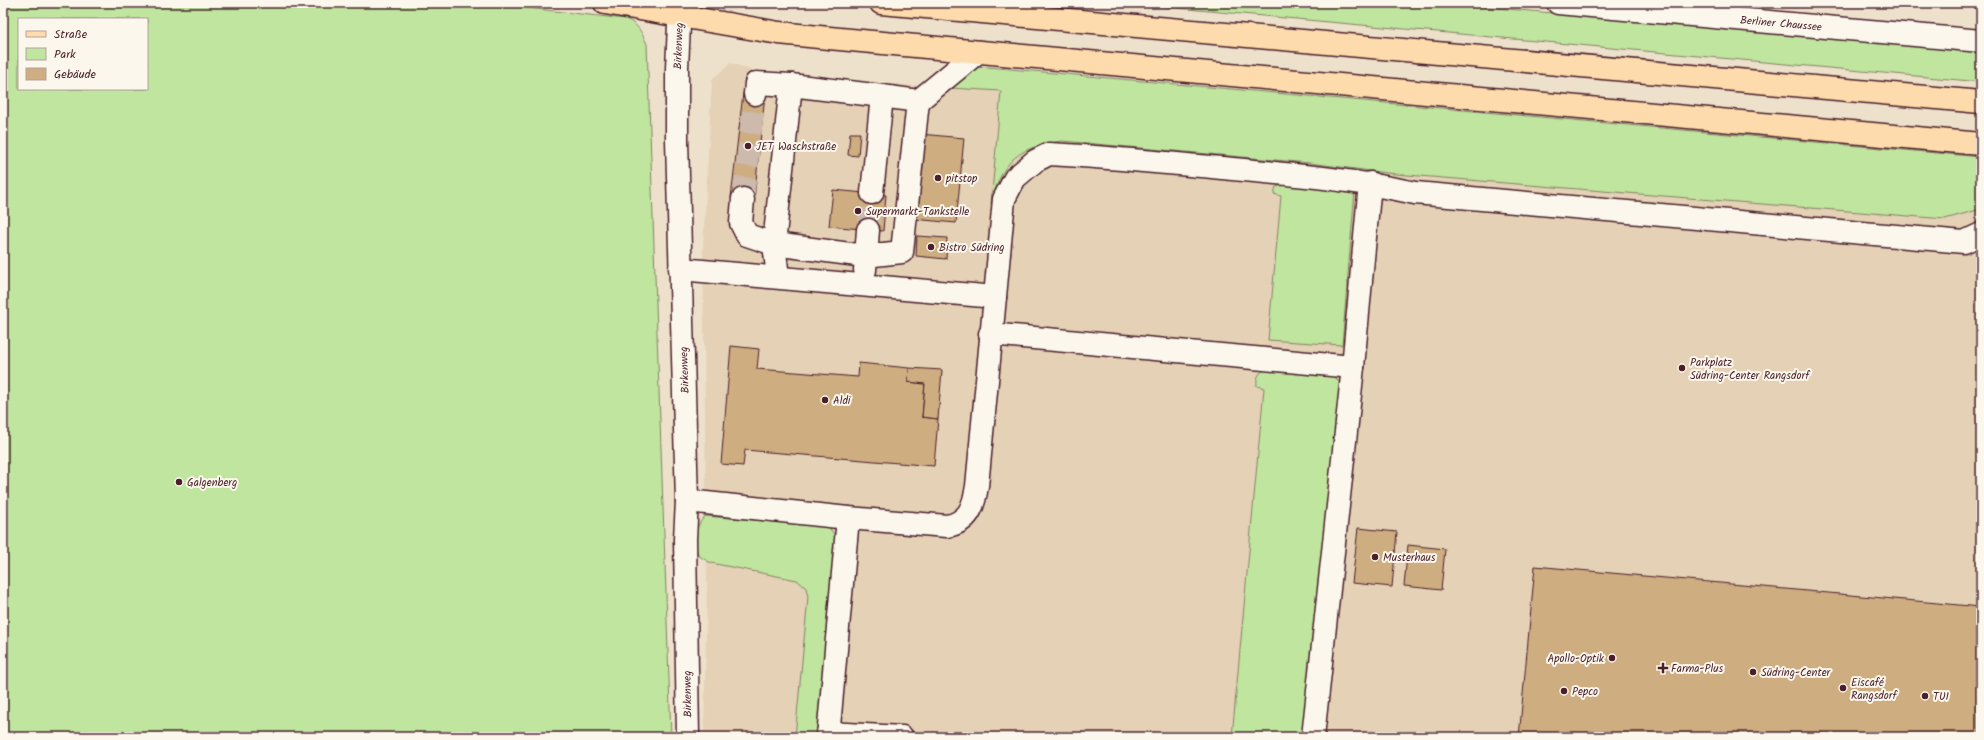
<svg xmlns="http://www.w3.org/2000/svg" width="1984" height="740" font-family="Kalam,sans-serif">
	<style>
		.built { fill: #e4d1b6 }
		.green { fill: #bfe59f; stroke: #848265; fill-rule: evenodd }
		.building { fill: #cead81; stroke: #4a1f2b }
		.lines { fill: none; stroke-linecap: round; stroke-linejoin: round }
		.minor-tunnel { stroke: #cdbaac; stroke-width: 22; stroke-dasharray: 22 11; stroke-linecap: butt }
		.minor-casing { stroke: #4a1f2b; stroke-width: 25 }
		.major-casing { stroke: #4a1f2b; stroke-width: 25 }
		.minor { stroke: #fbf7ec; stroke-width: 22 }
		.major { stroke: #fedbac; stroke-width: 22 }
		.poi-dot { fill: #4a1f2b; stroke: #fbf7ec; stroke-width: 1.5 }
		.labels { text-anchor: middle; stroke-width: 4; stroke-linejoin: round; paint-order: stroke }
		.street-label { font-size: 11px; fill: #4a1f2b; stroke: #fbf7ec }
		.poi-label { font-size: 11px; fill: #4a1f2b; stroke: #fbf7ec; text-anchor: start }
	</style>
	<rect width="100%" height="100%" fill="#eee1cc"/>
	<filter id="ink" filterUnits="userSpaceOnUse"><feTurbulence type="fractalNoise" baseFrequency=".025" numOctaves="2"/><feDisplacementMap in="SourceGraphic" scale="8" xChannelSelector="R" yChannelSelector="G"/><feConvolveMatrix kernelMatrix="1 2 1 2 8 2 1 2 1" color-interpolation-filters="sRGB"/></filter>
	<g filter="url(#ink)">
		<!-- built -->
		<path class="built" d="M 731,63 L 768,76 L 1001,91 L 1981,192 L 1981,737 L 704,737 L 707,586 L 703,250 L 712,79 Z"/>
		<!-- green -->
		<g class="green">
			<path d="M 3,3 L 484,3 L 625,19 C 638,23 641,32 647,44 L 671,737 L 3,737 ZM 19,19 L 147,19 L 147,89 L 19,89 Z"/>
			<path d="M 1122,3 L 1442,3 L 1981,52 L 1981,82 Z"/>
			<path d="M 988,67 L 1981,157 L 1981,209 L 1945,219 L 1395,174 L 1309,163 L 1062,141 C 1018,147 1002,160 991,204 L 1001,91 L 950,88 L 973,68 Z"/>
			<path d="M 1285,185 L 1355,190 L 1342,345 L 1268,340 L 1281,196 L 1274,194 L 1276,187 Z"/>
			<path d="M 1268,369 L 1332,376 L 1335,377 L 1342,386 L 1309,737 L 1232,737 L 1264,388 L 1257,386 C 1256,377 1259,371 1268,369 Z"/>
			<path d="M 705,516 L 828,526 L 836,537 L 816,737 L 795,737 L 808,597 L 806,588 L 797,580 L 711,563 L 699,556 C 692,539 694,529 705,516 Z"/>
		</g>
		<!-- building -->
		<g class="building">
			<path d="M 743,93 L 765,95 L 754,200 L 731,198 Z"/>
			<path d="M 850,133 L 860,133 L 858,156 L 848,155 Z"/>
			<path d="M 920,134 L 964,138 L 956,223 L 913,219 Z"/>
			<path d="M 833,190 L 886,195 L 883,231 L 829,226 Z"/>
			<path d="M 917,236 L 947,238 L 946,259 L 916,256 Z"/>
			<path d="M 731,346 L 759,349 L 757,369 L 858,377 L 859,363 L 909,368 L 908,382 L 925,384 L 922,417 L 938,419 L 934,466 L 745,450 L 743,466 L 721,464 Z"/>
			<path d="M 909,368 L 942,370 L 938,419 L 922,417 L 925,384 L 908,382 Z"/>
			<path d="M 1358,528 L 1397,532 L 1392,587 L 1352,583 Z"/>
			<path d="M 1408,545 L 1445,549 L 1441,590 L 1404,586 Z"/>
			<path d="M 1535,566 L 1981,607 L 1981,737 L 1519,737 Z"/>
		</g>
		<g class="lines">
			<!-- minor-tunnel -->
			<g class="minor-tunnel">
				<path d="M 743,199 L 755,94"/>
				<path d="M 868,230 L 872,193"/>
			</g>
			<!-- minor casing -->
			<g class="minor-casing">
				<g id="minor">
					<path d="M 680,3 L 677,68 L 677,140 L 687,501 L 685,539 L 688,737"/>
					<path d="M 1558,3 L 1981,41"/>
					<path d="M 755,94 L 756,83 L 791,85"/>
					<path d="M 872,193 L 882,96 L 918,101 L 978,52"/>
					<path d="M 743,199 L 741,223 L 747,235 L 774,244 L 865,256 L 902,252 L 918,101"/>
					<path d="M 680,269 L 995,297 L 977,486 C 974,506 969,522 947,526 L 848,518 L 828,737"/>
					<path d="M 865,270 L 868,230"/>
					<path d="M 778,277 L 774,244 L 791,85 L 882,96"/>
					<path d="M 995,297 L 1004,199 L 1015,178 L 1035,161 L 1049,154 C 1107,157 1165,163 1222,168 C 1287,174 1352,179 1415,193 L 1964,242 L 1981,234"/>
					<path d="M 990,334 L 1353,367"/>
					<path d="M 687,501 L 848,518"/>
					<path d="M 828,733 L 902,737"/>
					<path d="M 1313,737 L 1353,367 L 1370,183"/>
				</g>
			</g>
			<!-- major casing -->
			<g class="major-casing">
				<g id="major">
					<path d="M 605,3 L 779,33 L 829,38 L 1981,144"/>
					<path d="M 881,3 L 1981,102"/>
				</g>
			</g>
			<!-- minor -->
			<use href="#minor" class="minor"/>
			<!-- major -->
			<use href="#major" class="major"/>
		</g>
	</g>
	<!-- markers -->
	<g class="poi-dot">
		<circle cx="748" cy="146" r="4"/>
		<circle cx="938" cy="178" r="4"/>
		<circle cx="858" cy="211" r="4"/>
		<circle cx="931" cy="247" r="4"/>
		<circle cx="1682" cy="368" r="4"/>
		<circle cx="825" cy="400" r="4"/>
		<circle cx="179" cy="482" r="4"/>
		<circle cx="1375" cy="557" r="4"/>
		<circle cx="1612" cy="658" r="4"/>
		<path d="M1661 662h4v4h4v4h-4v4h-4v-4h-4v-4h4z"/>
		<circle cx="1753" cy="672" r="4"/>
		<circle cx="1843" cy="688" r="4"/>
		<circle cx="1564" cy="691" r="4"/>
		<circle cx="1925" cy="696" r="4"/>
	</g>
	<g class="labels">
		<!-- street labels -->
		<g class="street-label">
			<text transform="translate(1781 23) rotate(5)" y="4">Berliner Chaussee</text>
			<text transform="translate(678 46) rotate(-88)" y="4">Birkenweg</text>
			<text transform="translate(684 370) rotate(-92)" y="4">Birkenweg</text>
			<text transform="translate(687 694) rotate(-91)" y="4">Birkenweg</text>
		</g>
		<!-- poi labels -->
		<g class="poi-label">
			<text x="756" y="150">JET Waschstraße</text>
			<text x="946" y="182">pitstop</text>
			<text x="866" y="215">Supermarkt-Tankstelle</text>
			<text x="939" y="251">Bistro Südring</text>
			<text x="1690" y="366">Parkplatz<tspan x="1690" dy="13">Südring-Center Rangsdorf</tspan></text>
			<text x="833" y="404">Aldi</text>
			<text x="187" y="486">Galgenberg</text>
			<text x="1383" y="561">Musterhaus</text>
			<text x="1604" y="662" text-anchor="end">Apollo-Optik</text>
			<text x="1671" y="672">Farma-Plus</text>
			<text x="1761" y="676">Südring-Center</text>
			<text x="1851" y="686">Eiscafé<tspan x="1851" dy="13">Rangsdorf</tspan></text>
			<text x="1572" y="695">Pepco</text>
			<text x="1933" y="700">TUI</text>
		</g>
	</g>
	<!-- margin -->
	<rect width="1984" height="740" fill="none" stroke="#fbf7ec" stroke-width="16"/>
	<rect x="8" y="8" width="1968" height="724" fill="none" stroke="#4a1f2b" stroke-width="1.5" filter="url(#ink)"/>
	<!-- legend -->
	<rect x="18" y="18" width="130" height="72" fill="#fbf7ec" stroke="#b4a19f"/>
	<rect x="26" y="31" width="20" height="6" fill="#fedbac" stroke="#b4a19f"/>
	<text x="54" y="38" font-size="12" fill="#4a1f2b">Straße</text>
	<rect x="26" y="48" width="20" height="12" fill="#bfe59f" stroke="#b4a19f"/>
	<text x="54" y="58" font-size="12" fill="#4a1f2b">Park</text>
	<rect x="26" y="68" width="20" height="12" fill="#cead81" stroke="#b4a19f"/>
	<text x="54" y="78" font-size="12" fill="#4a1f2b">Gebäude</text>
</svg>
